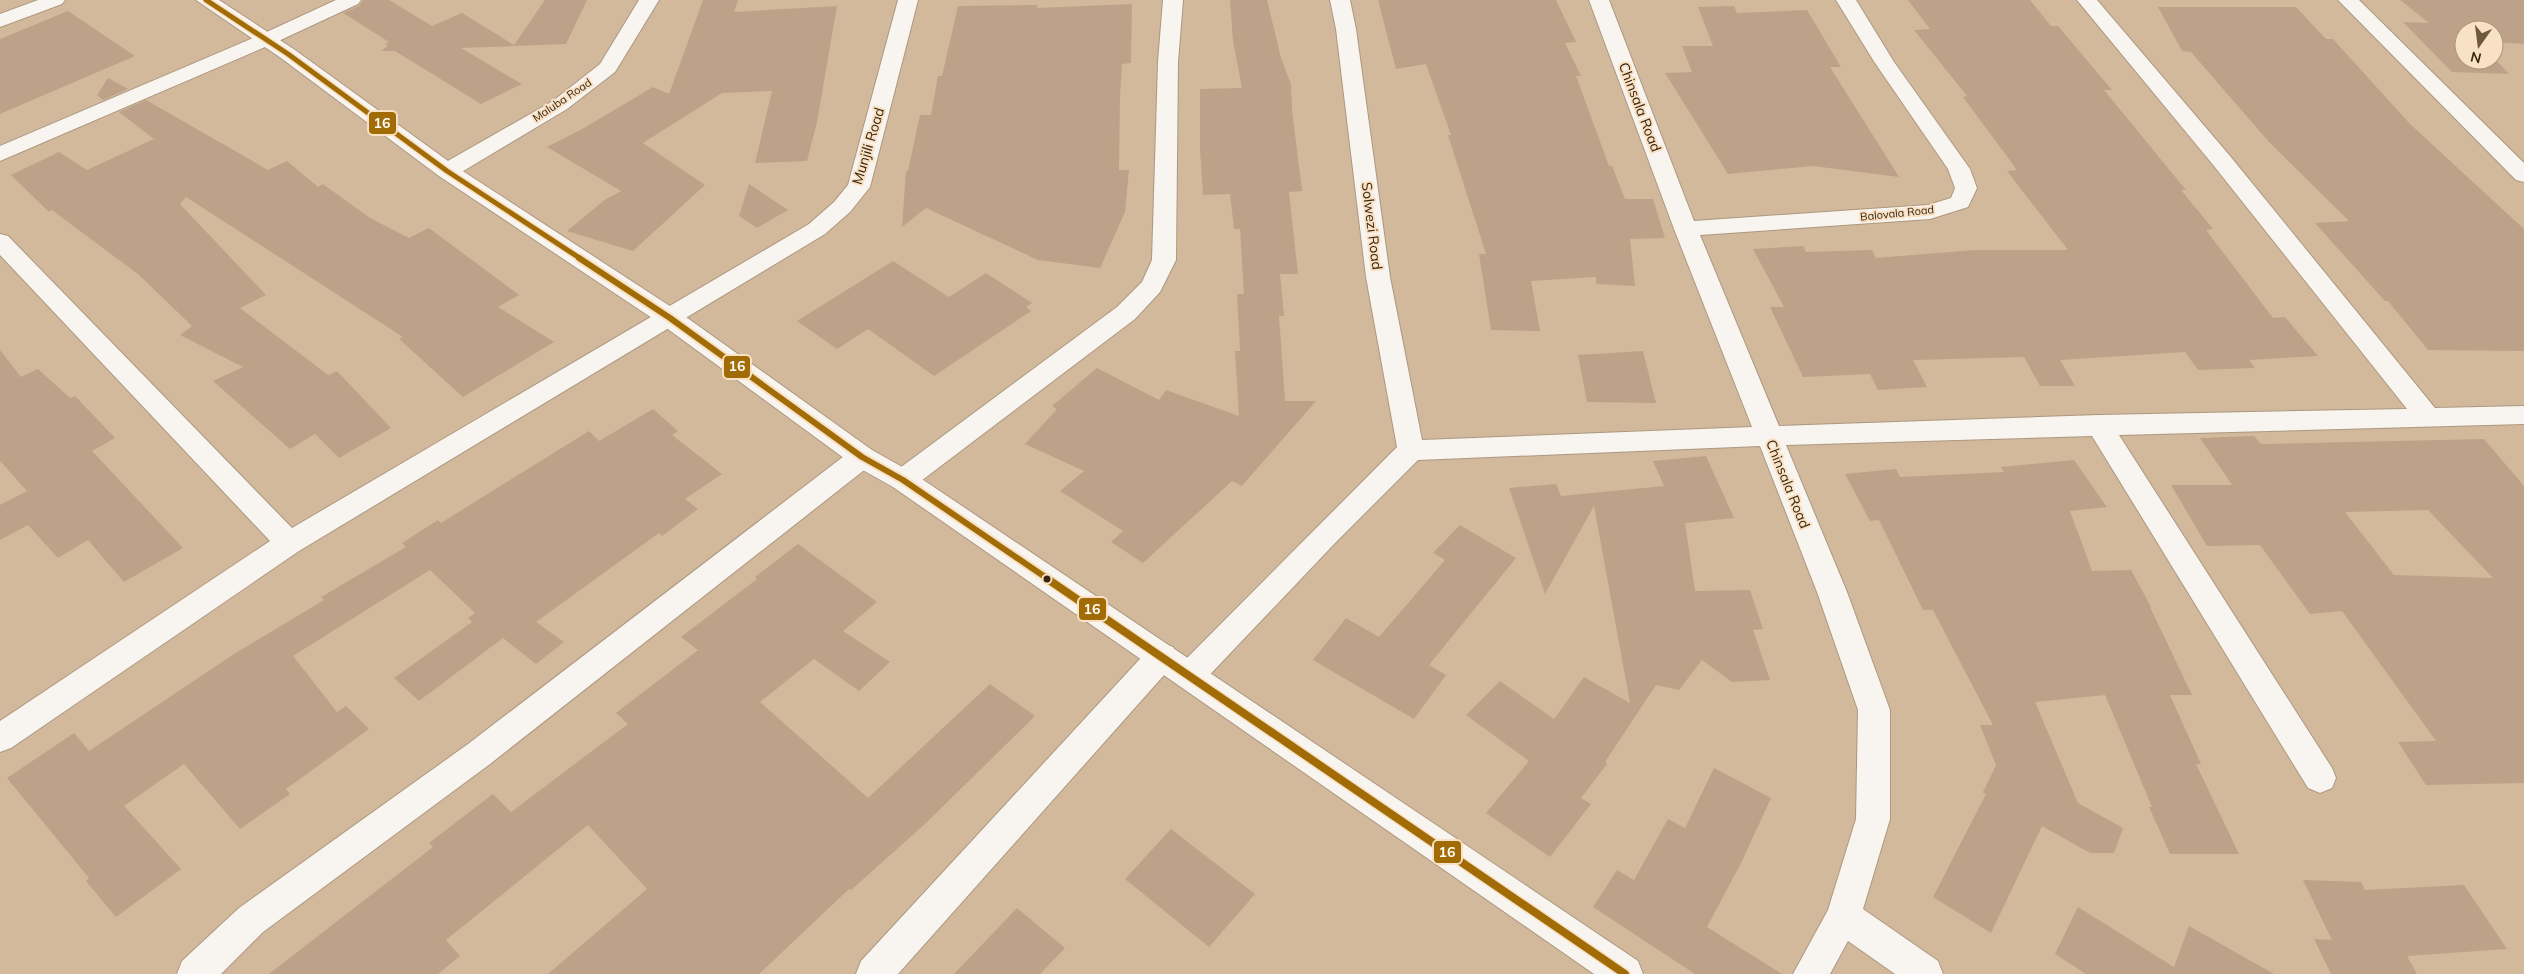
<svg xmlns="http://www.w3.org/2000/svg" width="2524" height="974" font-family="Mulish,sans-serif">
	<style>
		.building { fill: #bea189; fill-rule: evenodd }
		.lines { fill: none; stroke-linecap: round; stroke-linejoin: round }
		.street-casing { stroke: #ac9880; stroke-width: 2 }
		.secondary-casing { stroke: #ac9880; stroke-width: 2 }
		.street { fill: #f8f4f0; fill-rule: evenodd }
		.secondary { fill: #f8f4f0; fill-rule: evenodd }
		.bus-1-far2-casing { stroke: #f9e1c5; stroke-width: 8 }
		.bus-1-far1-casing { stroke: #f9e1c5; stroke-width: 10 }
		.bus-1-casing { stroke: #f9e1c5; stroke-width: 11 }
		.bus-1-far2 { stroke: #a16c06; stroke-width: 5 }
		.bus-1-far1 { stroke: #a16c06; stroke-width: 6 }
		.bus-1 { stroke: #a16c06; stroke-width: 8 }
		.bus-dot { fill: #37250e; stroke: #f9e1c5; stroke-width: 2 }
		.labels { text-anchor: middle; stroke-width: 4; stroke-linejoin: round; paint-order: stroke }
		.far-street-label { font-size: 11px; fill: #37250e; stroke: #f9e1c5 }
		.street-label { font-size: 14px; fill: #37250e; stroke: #f9e1c5 }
		.line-badge { stroke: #f9e1c5; stroke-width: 2 }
		.badge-label { font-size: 14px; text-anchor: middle; font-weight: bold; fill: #fff }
	</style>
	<rect width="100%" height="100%" fill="#d3b99b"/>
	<!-- building -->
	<g class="building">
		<path d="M 363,0 L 389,0 L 432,26 L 462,13 L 514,45 L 545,0 L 587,0 L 566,44 L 461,48 L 522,84 L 481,104 L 395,51 L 381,51 L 388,46 L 385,44 L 389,42 L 343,13 L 359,6 Z"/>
		<path d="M 703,0 L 738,0 L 734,12 L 837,6 L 817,122 L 807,161 L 755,163 L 772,91 L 722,93 L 643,143 L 705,185 L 633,251 L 567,231 L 606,199 L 621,191 L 547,147 L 584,128 L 653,87 L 669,94 Z"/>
		<path d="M 1230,0 L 1267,0 L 1281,58 L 1291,84 L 1292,110 L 1302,191 L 1289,192 L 1298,274 L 1280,274 L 1284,316 L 1279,316 L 1285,401 L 1316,401 L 1242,486 L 1232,481 L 1143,563 L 1111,542 L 1123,531 L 1060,491 L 1084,471 L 1025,444 L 1057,409 L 1052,406 L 1097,368 L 1159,400 L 1166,390 L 1239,416 L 1235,351 L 1240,351 L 1237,294 L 1244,294 L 1240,229 L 1234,229 L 1230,194 L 1203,195 L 1200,150 L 1200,89 L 1242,88 L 1233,41 Z"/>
		<path d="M 1378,0 L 1556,0 L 1576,42 L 1565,43 L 1581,76 L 1576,76 L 1609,166 L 1612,166 L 1625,199 L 1653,199 L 1665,238 L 1630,239 L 1635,286 L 1596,284 L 1596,277 L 1531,281 L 1540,331 L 1491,330 L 1479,254 L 1486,254 L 1448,135 L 1451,135 L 1426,64 L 1396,69 Z"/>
		<path d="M 1908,0 L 2030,0 L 2051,26 L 2058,26 L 2112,90 L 2104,90 L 2186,190 L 2181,190 L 2213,229 L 2206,230 L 2273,318 L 2285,317 L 2318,356 L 2249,360 L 2255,368 L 2198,370 L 2185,352 L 2060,360 L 2075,386 L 2040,386 L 2024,357 L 1913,360 L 1927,387 L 1878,390 L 1870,374 L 1803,377 L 1770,307 L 1784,307 L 1753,249 L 1803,246 L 1806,252 L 1872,250 L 1876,258 L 1975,250 L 2068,250 L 2007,171 L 2017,170 L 1963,97 L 1967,96 L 1914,30 L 1930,29 Z"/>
		<path d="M 2400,0 L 2524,0 L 2524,44 L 2494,42 L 2494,30 L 2464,30 L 2464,60 L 2494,60 L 2494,58 L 2509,74 L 2452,72 L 2403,22 L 2429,23 Z"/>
		<path d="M 1132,4 L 1131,63 L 1122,64 L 1120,96 L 1119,170 L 1129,170 L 1125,212 L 1100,268 L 1038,260 L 926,208 L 902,227 L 906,171 L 908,171 L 920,115 L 931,115 L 938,76 L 942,76 L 958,6 L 1037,5 L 1037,8 Z"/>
		<path d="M 1734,6 L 1737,13 L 1807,10 L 1841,67 L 1830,67 L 1899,177 L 1813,166 L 1728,174 L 1665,73 L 1692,72 L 1682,46 L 1713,46 L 1698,7 Z"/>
		<path d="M 2158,7 L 2296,7 L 2326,39 L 2333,39 L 2410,124 L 2524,229 L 2524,351 L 2428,350 L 2388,301 L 2385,301 L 2315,223 L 2349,221 L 2269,142 L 2191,52 L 2182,51 Z"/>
		<path d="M 68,11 L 135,56 L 0,114 L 0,39 Z"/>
		<path d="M 108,78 L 128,89 L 103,100 L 97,95 Z"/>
		<path d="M 146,100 L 268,170 L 287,161 L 318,187 L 323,184 L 370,218 L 409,238 L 429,228 L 519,295 L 498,307 L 554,342 L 463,397 L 399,339 L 403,337 L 186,197 L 180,204 L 266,295 L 240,308 L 328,375 L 337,371 L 391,428 L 339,458 L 315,434 L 290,449 L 213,381 L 243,367 L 180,335 L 192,326 L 139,275 L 52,210 L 49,212 L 11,175 L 59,152 L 87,170 L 154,139 L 119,112 Z"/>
		<path d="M 749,184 L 788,210 L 757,228 L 739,216 Z"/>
		<path d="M 893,261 L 949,297 L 986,273 L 1032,303 L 1026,307 L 1031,311 L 934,376 L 868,329 L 837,349 L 797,321 Z"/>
		<path d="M 0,350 L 21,377 L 38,369 L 70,398 L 75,396 L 115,438 L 92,451 L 183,548 L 124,582 L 88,540 L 58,558 L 28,525 L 0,540 L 0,505 L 27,491 L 0,461 Z"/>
		<path d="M 1643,351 L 1656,403 L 1587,402 L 1578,355 Z"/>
		<path d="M 653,409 L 678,431 L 672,435 L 722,474 L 685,499 L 698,509 L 662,536 L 659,533 L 536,622 L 564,642 L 536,664 L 503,638 L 419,701 L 394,678 L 472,622 L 468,618 L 475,613 L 430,570 L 293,656 L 337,712 L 346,706 L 369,729 L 286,789 L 290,794 L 240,829 L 184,764 L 124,806 L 181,869 L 116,917 L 86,881 L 89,878 L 7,778 L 74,733 L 89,751 L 234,654 L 324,600 L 321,597 L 406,547 L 402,543 L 438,520 L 441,523 L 589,431 L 599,441 Z"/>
		<path d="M 2254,436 L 2261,444 L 2484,439 L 2524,486 L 2524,783 L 2426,785 L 2398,742 L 2436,741 L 2342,611 L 2310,614 L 2260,545 L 2207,546 L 2171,485 L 2232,485 L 2200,438 ZM 2428,510 L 2493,578 L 2394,575 L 2345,512 Z"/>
		<path d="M 1706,456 L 1734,518 L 1685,523 L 1695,591 L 1750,590 L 1763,629 L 1753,630 L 1770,680 L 1732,682 L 1702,660 L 1679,690 L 1656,685 L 1605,762 L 1607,764 L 1581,798 L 1591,804 L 1550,857 L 1486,813 L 1529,761 L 1466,715 L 1500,681 L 1554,719 L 1584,677 L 1630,703 L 1594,506 L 1545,594 L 1509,488 L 1556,484 L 1561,496 L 1664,486 L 1653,461 Z"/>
		<path d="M 2074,460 L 2107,507 L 2070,511 L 2092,571 L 2131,570 L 2151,607 L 2150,607 L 2192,695 L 2170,695 L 2201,764 L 2196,764 L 2239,854 L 2170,854 L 2149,807 L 2152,807 L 2105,695 L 2035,702 L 2078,803 L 2123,828 L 2114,853 L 2090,853 L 2042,826 L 1991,933 L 1933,897 L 1986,794 L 1983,792 L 1996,765 L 1980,725 L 1993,725 L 1933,610 L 1923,610 L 1879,520 L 1870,521 L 1845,474 L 1896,469 L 1900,477 L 2004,472 L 2001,467 Z"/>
		<path d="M 1460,525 L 1516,558 L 1429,665 L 1446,675 L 1414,719 L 1313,660 L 1346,618 L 1379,637 L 1445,560 L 1433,553 Z"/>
		<path d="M 798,544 L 877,602 L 843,631 L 890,662 L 859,691 L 814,659 L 760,702 L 868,798 L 990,684 L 1035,716 L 926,823 L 851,890 L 849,889 L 759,974 L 548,974 L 647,889 L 588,825 L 446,940 L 460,956 L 438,974 L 269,974 L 433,847 L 429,843 L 493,794 L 511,812 L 628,724 L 616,713 L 698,650 L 681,637 L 757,579 L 755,577 Z"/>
		<path d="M 1714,768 L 1771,798 L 1742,861 L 1707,927 L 1782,974 L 1695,974 L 1593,907 L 1617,870 L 1634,880 L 1668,819 L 1685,828 Z"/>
		<path d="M 1171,829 L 1255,894 L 1209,947 L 1125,879 Z"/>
		<path d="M 2303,880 L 2361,882 L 2365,890 L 2464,885 L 2507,949 L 2407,956 L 2417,974 L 2331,974 L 2314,939 L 2332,940 Z"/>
		<path d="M 2078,907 L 2174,967 L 2189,926 L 2274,974 L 2086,974 L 2055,954 Z"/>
		<path d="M 1017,908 L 1065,948 L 1040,974 L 954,974 Z"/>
	</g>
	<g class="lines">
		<!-- street casing -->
		<g class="street-casing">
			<g id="street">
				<path d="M 38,0 L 65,0 L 62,4 L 0,27 L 0,14 Z"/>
				<path d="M 336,0 L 361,0 L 358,4 L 272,44 L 0,161 L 0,146 L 258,36 Z"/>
				<path d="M 639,0 L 659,0 L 615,72 L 567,109 L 455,176 L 447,178 L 439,176 L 436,171 L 439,166 L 553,101 L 600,64 Z"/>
				<path d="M 898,0 L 918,0 L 870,187 L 850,212 L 825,234 L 299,551 L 11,748 L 0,752 L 0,721 L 270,541 L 0,255 L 0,234 L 8,236 L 292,528 L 809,224 L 834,202 L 848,185 Z"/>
				<path d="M 1163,0 L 1183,0 L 1178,62 L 1176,260 L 1160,292 L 1135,319 L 913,487 L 903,490 L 893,487 L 889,480 L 893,473 L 1117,307 L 1142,282 L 1152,260 L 1158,62 Z"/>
				<path d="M 1330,0 L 1350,0 L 1356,29 L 1390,277 L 1422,440 L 1752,427 L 1674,229 L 1589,0 L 1609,0 L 1694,221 L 1928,205 L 1951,198 L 1955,188 L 1948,169 L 1875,63 L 1836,0 L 1856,0 L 1894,62 L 1970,169 L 1977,188 L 1968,207 L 1930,219 L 1700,235 L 1779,426 L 2099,415 L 2407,409 L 2214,166 L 2077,0 L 2097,0 L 2230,156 L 2435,408 L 2524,406 L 2524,424 L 2119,435 L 2332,768 L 2336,778 L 2332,788 L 2320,793 L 2308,788 L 2092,436 L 1786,445 L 1847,592 L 1890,710 L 1890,819 L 1863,909 L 1938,961 L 1943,974 L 1895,974 L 1848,941 L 1830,974 L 1793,974 L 1828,910 L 1856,819 L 1858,710 L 1817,592 L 1760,446 L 1418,460 L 1336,542 L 1200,685 L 1189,689 L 1178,685 L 1174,676 L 1178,667 L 1397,447 L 1366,277 L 1336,29 Z"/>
				<path d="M 2338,0 L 2359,0 L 2524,163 L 2524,182 L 2516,180 Z"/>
				<path d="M 862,447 L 872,450 L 875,457 L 872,464 L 490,764 L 263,932 L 221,974 L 177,974 L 182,961 L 239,908 L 468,744 L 852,450 Z"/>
				<path d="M 1162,643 L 1173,647 L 1177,656 L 1173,665 L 898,974 L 856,974 L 861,961 L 1151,647 Z"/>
			</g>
		</g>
		<!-- secondary casing -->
		<g class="secondary-casing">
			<path id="secondary" d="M 196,0 L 219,0 L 295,50 L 455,166 L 679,312 L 872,450 L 913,473 L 1638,961 L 1643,974 L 1594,974 L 893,487 L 852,464 L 661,324 L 439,176 L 281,58 Z"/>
		</g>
		<!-- street -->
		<use href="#street" class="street"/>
		<!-- secondary -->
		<use href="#secondary" class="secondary"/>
		<!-- bus-1-far2 casing -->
		<g class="bus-1-far2-casing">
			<path id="bus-1-far2" d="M 206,0 L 288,54 L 447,171 L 581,259"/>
		</g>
		<!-- bus-1-far1 casing -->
		<g class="bus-1-far1-casing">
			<path id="bus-1-far1" d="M 579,258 L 670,318 L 862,457 L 903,480 L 1048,579"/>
		</g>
		<!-- bus-1 casing -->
		<g class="bus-1-casing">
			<path id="bus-1" d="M 1046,578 L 1625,974"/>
		</g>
		<!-- bus-1-far2 -->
		<use href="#bus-1-far2" class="bus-1-far2"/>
		<!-- bus-1-far1 -->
		<use href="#bus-1-far1" class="bus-1-far1"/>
		<!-- bus-1 -->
		<use href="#bus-1" class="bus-1"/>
	</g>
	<!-- markers -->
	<circle class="bus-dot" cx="1047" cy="579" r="4.5"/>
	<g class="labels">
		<!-- far-street labels -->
		<g class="far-street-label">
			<text transform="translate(562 100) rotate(-34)" y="4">Maluba Road</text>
			<text transform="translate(1897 213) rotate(-6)" y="4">Balovala Road</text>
		</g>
		<!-- street labels -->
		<g class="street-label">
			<text transform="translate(1640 107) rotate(69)" y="5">Chinsala Road</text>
			<text transform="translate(868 146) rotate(-73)" y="5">Munjili Road</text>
			<text transform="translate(1372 226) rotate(83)" y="5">Solwezi Road</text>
			<text transform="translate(1788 484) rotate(68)" y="5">Chinsala Road</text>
		</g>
	</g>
	<g class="line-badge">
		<rect x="368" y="111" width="29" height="24" rx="5" fill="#a16c06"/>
		<rect x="723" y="355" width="28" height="24" rx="5" fill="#a16c06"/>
		<rect x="1078" y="597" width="29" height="24" rx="5" fill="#a16c06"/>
		<rect x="1433" y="840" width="29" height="24" rx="5" fill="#a16c06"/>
	</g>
	<g class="badge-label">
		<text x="382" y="128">16</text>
		<text x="737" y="371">16</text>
		<text x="1092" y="614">16</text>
		<text x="1447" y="857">16</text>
	</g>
	<!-- north arrow -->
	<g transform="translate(2479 45) rotate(194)"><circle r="24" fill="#f9e1c5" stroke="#ab967c"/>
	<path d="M0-4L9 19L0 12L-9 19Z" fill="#6e593f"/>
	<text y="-8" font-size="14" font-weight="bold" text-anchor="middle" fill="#37250e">N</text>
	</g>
</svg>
